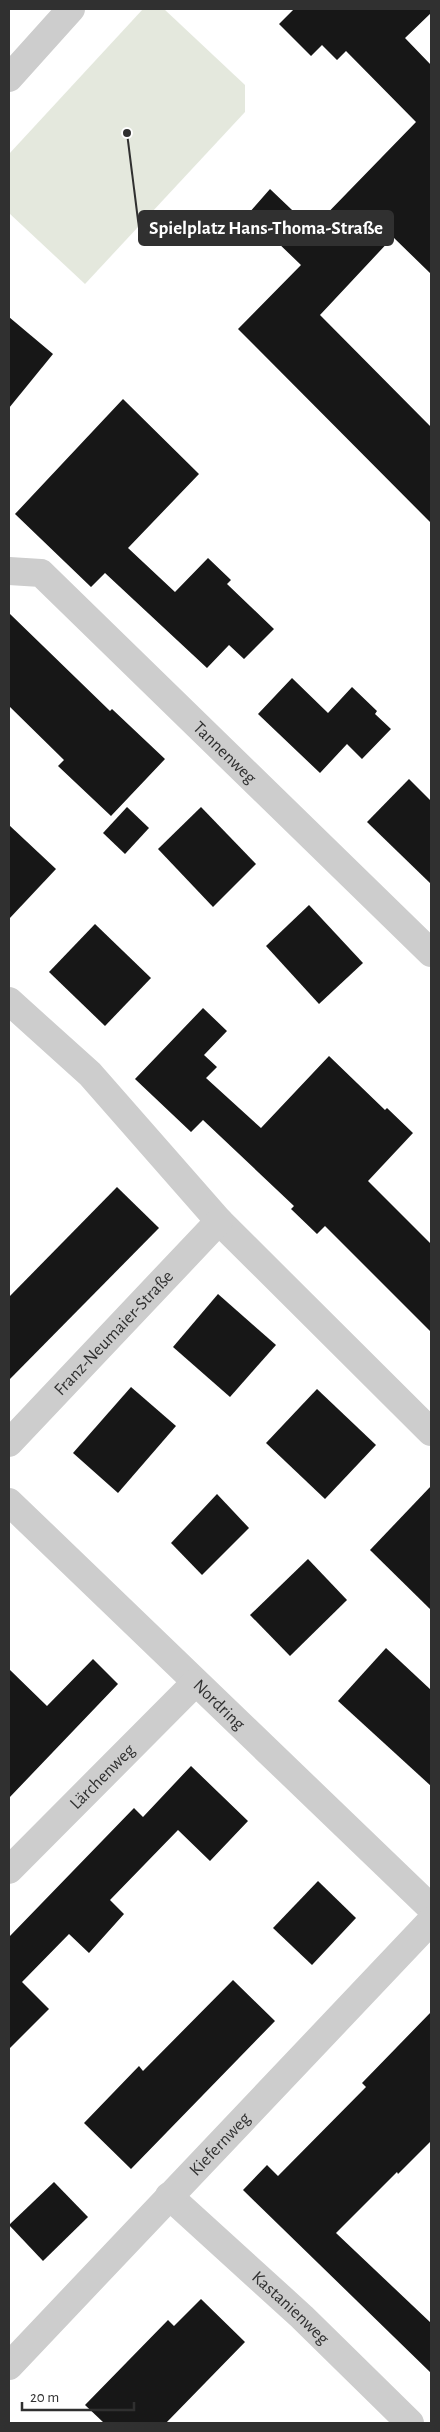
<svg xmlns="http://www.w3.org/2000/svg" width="440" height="2432" font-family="'Alegreya Sans',sans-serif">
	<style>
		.green { fill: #e4e8dd }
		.building { fill: #171717 }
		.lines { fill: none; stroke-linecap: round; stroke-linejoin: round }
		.minor { stroke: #cdcdcd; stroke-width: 28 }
		.labels { text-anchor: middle; stroke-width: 5; stroke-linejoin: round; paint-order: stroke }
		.street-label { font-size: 18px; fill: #303030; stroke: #fff }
		.leader { fill: none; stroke: #303030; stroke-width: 2 }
		.callout-dot { fill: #303030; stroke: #fff; stroke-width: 2 }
		.callout { fill: #303030; stroke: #303030; stroke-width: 2 }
		.callout-label { font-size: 19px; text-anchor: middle; font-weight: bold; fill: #fff }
	</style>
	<rect width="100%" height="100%" fill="#fff"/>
	<!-- green -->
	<path class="green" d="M 143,9 L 164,9 L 245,85 L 245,112 L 85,284 L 9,213 L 9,154 Z"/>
	<!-- building -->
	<g class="building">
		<path d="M 294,9 L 431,9 L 431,13 L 405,38 L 431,65 L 431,274 L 393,237 L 320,315 L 431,427 L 431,523 L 238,329 L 301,265 L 248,214 L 270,189 L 312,229 L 416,122 L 346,51 L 337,60 L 322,45 L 311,56 L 279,24 Z"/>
		<path d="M 9,317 L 53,354 L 9,408 Z"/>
		<path d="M 123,399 L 199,474 L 128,548 L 175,592 L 208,558 L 231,580 L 227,584 L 274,629 L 244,659 L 229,645 L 207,668 L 105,573 L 91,587 L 15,514 Z"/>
		<path d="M 9,613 L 110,711 L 112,709 L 165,759 L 111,816 L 58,766 L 64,760 L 9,706 Z"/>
		<path d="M 292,678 L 328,713 L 352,687 L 377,711 L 375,714 L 391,729 L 362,759 L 347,744 L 320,773 L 258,714 Z"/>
		<path d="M 409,779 L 431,801 L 431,884 L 367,822 Z"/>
		<path d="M 127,807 L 149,828 L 125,854 L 103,833 Z"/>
		<path d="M 201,807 L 256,864 L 213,907 L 158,849 Z"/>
		<path d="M 9,825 L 56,869 L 9,919 Z"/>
		<path d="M 309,905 L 363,963 L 319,1004 L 266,946 Z"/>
		<path d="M 95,924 L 151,978 L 105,1026 L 49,972 Z"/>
		<path d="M 203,1008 L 227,1031 L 204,1055 L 217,1067 L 206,1078 L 261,1128 L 329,1056 L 385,1110 L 387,1108 L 413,1133 L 368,1181 L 431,1244 L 431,1332 L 325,1226 L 317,1234 L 291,1209 L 294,1206 L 203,1120 L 191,1132 L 135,1079 Z"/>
		<path d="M 117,1187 L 159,1228 L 9,1380 L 9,1297 Z"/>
		<path d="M 218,1294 L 276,1345 L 230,1397 L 173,1347 Z"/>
		<path d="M 131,1387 L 176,1426 L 118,1493 L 73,1453 Z"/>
		<path d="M 317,1389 L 376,1445 L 325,1499 L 266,1443 Z"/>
		<path d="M 431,1486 L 431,1610 L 370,1550 Z"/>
		<path d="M 217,1494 L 249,1528 L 202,1575 L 171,1543 Z"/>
		<path d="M 308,1559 L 347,1600 L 290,1656 L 250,1615 Z"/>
		<path d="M 386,1648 L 431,1690 L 431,1786 L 338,1701 Z"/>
		<path d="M 93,1659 L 118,1684 L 9,1798 L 9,1669 L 47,1706 Z"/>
		<path d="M 191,1766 L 248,1821 L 210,1861 L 178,1830 L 110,1900 L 124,1914 L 89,1953 L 69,1934 L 22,1982 L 49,2009 L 9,2049 L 9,1937 L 134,1808 L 143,1817 Z"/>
		<path d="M 318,1881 L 356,1918 L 312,1965 L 273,1928 Z"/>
		<path d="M 233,1980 L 275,2021 L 131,2169 L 84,2123 L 139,2066 L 143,2071 Z"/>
		<path d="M 431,2012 L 431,2141 L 398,2174 L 397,2172 L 336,2233 L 431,2323 L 431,2373 L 243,2190 L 267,2165 L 278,2176 L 366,2087 L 362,2083 Z"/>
		<path d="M 54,2182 L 88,2217 L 43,2261 L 9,2225 Z"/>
		<path d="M 201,2299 L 245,2342 L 166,2423 L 104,2423 L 85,2405 L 168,2320 L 174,2326 Z"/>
	</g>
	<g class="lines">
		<!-- minor -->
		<g class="minor">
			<path d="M 9,78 L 71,9"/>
			<path id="s1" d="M 9,571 L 41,573 L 431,953"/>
			<path d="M 9,1001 L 90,1074 L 219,1221 L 431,1432"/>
			<path id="s2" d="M 9,1443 L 219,1221"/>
			<path id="s3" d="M 9,1502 L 431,1908"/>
			<path id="s4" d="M 9,1870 L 195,1683"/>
			<path id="s5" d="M 169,2196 L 302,2317 L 410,2423"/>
			<path id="s6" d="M 9,2366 L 431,1921"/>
		</g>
	</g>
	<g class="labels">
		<!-- street labels -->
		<g class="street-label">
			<text dy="6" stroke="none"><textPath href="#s1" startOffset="289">Tannenweg</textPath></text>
			<text dy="6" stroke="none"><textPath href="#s2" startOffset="152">Franz-Neumaier-Straße</textPath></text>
			<text dy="6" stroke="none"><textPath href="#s3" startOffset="292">Nordring</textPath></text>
			<text dy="6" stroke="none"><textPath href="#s4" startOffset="132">Lärchenweg</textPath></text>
			<text dy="6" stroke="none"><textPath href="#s6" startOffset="306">Kiefernweg</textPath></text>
			<text dy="6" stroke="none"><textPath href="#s5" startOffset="165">Kastanienweg</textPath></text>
		</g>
	</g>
	<!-- callouts -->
	<path class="leader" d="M127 133L139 228"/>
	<circle class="callout-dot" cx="127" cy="133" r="5"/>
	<rect class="callout" x="139" y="211" width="254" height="34" rx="5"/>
	<g class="callout-label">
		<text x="266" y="234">Spielplatz Hans-Thoma-Straße</text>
	</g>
	<!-- border -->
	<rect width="440" height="2432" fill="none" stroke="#303030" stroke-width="20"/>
	<!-- scale -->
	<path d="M22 2402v8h112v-8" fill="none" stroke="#303030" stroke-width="2.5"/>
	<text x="30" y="2402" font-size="15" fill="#303030" stroke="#ffffff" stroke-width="4" paint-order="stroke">20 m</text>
</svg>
